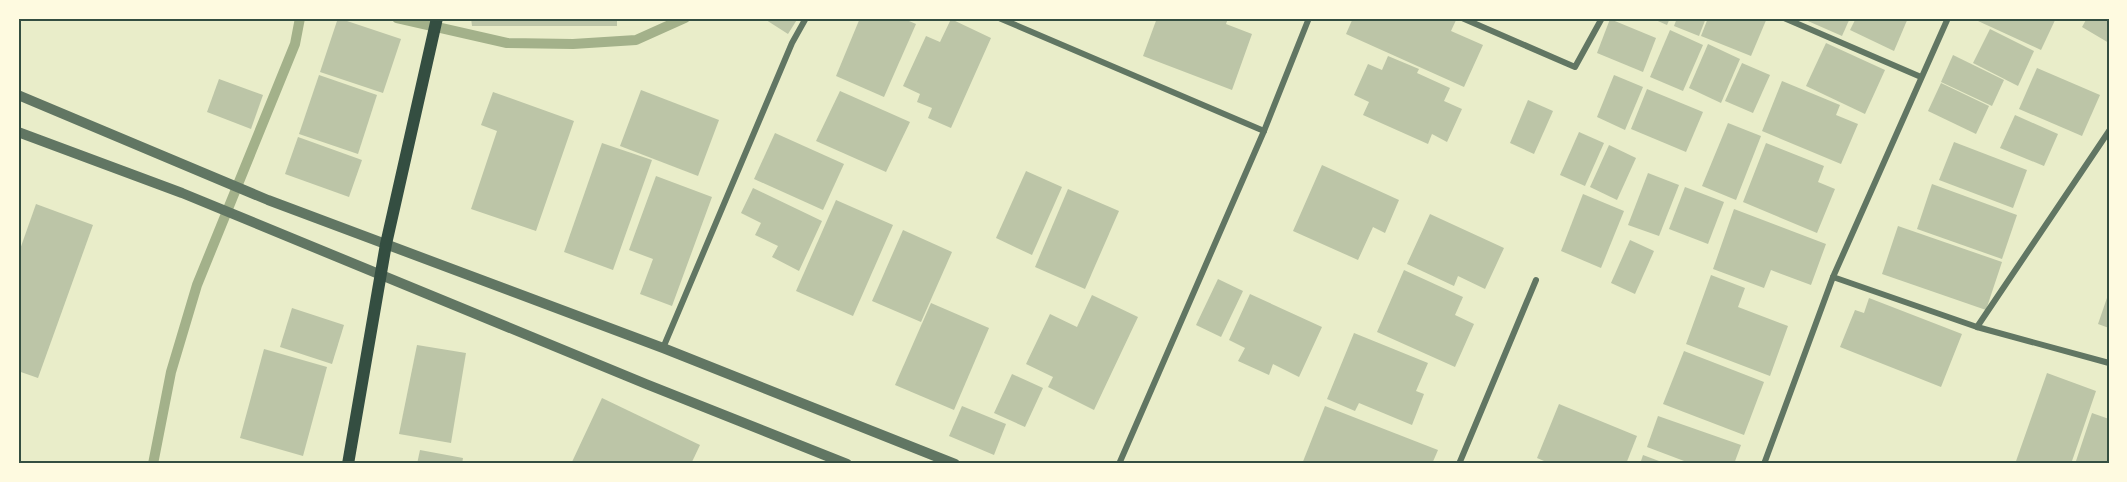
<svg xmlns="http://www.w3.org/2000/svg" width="2127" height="482" font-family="'IBM Plex Sans',sans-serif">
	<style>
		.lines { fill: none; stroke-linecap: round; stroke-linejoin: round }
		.stream { stroke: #a3b18a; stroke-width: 10 }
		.building { fill: #bcc5a7 }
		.minor { stroke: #617663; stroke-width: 6 }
		.tertiary { stroke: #617663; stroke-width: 10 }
		.secondary { stroke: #344e41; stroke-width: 12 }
		.neatline { fill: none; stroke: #344e41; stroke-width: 2 }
	</style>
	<rect width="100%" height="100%" fill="#e9edc9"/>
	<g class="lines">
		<!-- stream -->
		<g class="stream">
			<path d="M 397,18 L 507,43 L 573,44 L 636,40 L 685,18"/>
			<path d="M 153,464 L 171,372 L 197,285 L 295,44 L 300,18"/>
		</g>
	</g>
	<!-- building -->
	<g class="building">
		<path d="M 338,18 L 401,39 L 383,93 L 320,72 Z"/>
		<path d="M 471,18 L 617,18 L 617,26 L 472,26 Z"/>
		<path d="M 763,18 L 798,18 L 788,34 Z"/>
		<path d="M 860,18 L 902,18 L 916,24 L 884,97 L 836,76 Z"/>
		<path d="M 1157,18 L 1228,18 L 1226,24 L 1252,34 L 1232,90 L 1143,56 Z"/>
		<path d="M 1353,18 L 1457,18 L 1451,31 L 1483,45 L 1464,87 L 1346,34 Z"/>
		<path d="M 1651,18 L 1670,18 L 1667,25 Z"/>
		<path d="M 1677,18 L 1706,18 L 1699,36 L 1674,26 Z"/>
		<path d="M 1708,18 L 1767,18 L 1751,56 L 1701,36 Z"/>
		<path d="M 1801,18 L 1850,18 L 1842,36 Z"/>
		<path d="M 1856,18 L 1908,18 L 1894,51 L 1850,30 Z"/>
		<path d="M 1979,18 L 2056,18 L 2041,50 L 1978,21 Z"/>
		<path d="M 2087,18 L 2109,18 L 2109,43 L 2082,27 Z"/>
		<path d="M 951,19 L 991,38 L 951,128 L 928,118 L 932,108 L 917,102 L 920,94 L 903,86 L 926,36 L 940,42 Z"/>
		<path d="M 1610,19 L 1656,38 L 1643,72 L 1597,53 Z"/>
		<path d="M 1990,29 L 2034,51 L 2018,86 L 1973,63 Z"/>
		<path d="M 1670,30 L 1703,45 L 1683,91 L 1650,77 Z"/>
		<path d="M 1826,43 L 1885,70 L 1865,114 L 1806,86 Z"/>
		<path d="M 1708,44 L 1740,59 L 1721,103 L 1689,88 Z"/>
		<path d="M 1953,55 L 2004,80 L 1992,106 L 1941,82 Z"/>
		<path d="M 1388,56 L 1419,69 L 1417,73 L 1450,88 L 1444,101 L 1462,109 L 1447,142 L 1432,134 L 1428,144 L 1363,115 L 1369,102 L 1354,95 L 1368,64 L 1382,70 Z"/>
		<path d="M 1742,63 L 1770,75 L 1753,113 L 1725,101 Z"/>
		<path d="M 2037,68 L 2100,95 L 2082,136 L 2019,109 Z"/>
		<path d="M 319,75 L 377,95 L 358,154 L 299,134 Z"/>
		<path d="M 1614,75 L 1643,87 L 1625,130 L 1597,117 Z"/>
		<path d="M 219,79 L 263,95 L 251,129 L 207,112 Z"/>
		<path d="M 1782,81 L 1840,105 L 1836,115 L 1858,124 L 1841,164 L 1762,131 Z"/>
		<path d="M 1941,83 L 1989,106 L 1976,134 L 1928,111 Z"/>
		<path d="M 1647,89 L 1703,112 L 1686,152 L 1631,129 Z"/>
		<path d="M 641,90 L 719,120 L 698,176 L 620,146 Z"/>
		<path d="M 840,91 L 910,122 L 886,172 L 816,141 Z"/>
		<path d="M 493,92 L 574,121 L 536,231 L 471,209 L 497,131 L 481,125 Z"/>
		<path d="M 1528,100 L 1553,111 L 1534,154 L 1510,143 Z"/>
		<path d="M 2015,115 L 2058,134 L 2044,166 L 2000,148 Z"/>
		<path d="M 1728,123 L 1761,136 L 1736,200 L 1702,186 Z"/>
		<path d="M 1579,132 L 1604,143 L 1585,186 L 1560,175 Z"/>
		<path d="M 775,133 L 844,164 L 823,210 L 754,179 Z"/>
		<path d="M 298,137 L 362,160 L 349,197 L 285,174 Z"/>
		<path d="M 1954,142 L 2027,170 L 2013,208 L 1939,180 Z"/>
		<path d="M 602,143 L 652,160 L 613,270 L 564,252 Z"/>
		<path d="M 1766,143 L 1824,166 L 1818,182 L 1835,189 L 1817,233 L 1743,202 Z"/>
		<path d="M 1609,145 L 1636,158 L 1617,200 L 1590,187 Z"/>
		<path d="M 1322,165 L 1399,200 L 1385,233 L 1373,227 L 1358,260 L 1293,231 Z"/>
		<path d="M 1026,171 L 1062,187 L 1032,255 L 996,238 Z"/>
		<path d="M 1648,173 L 1679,185 L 1659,236 L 1628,225 Z"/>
		<path d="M 656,176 L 712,197 L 672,306 L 640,294 L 653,259 L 629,250 Z"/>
		<path d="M 1932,184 L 2017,215 L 2002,259 L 1917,229 Z"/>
		<path d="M 1685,187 L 1724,202 L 1708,244 L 1669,229 Z"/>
		<path d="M 753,188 L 822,221 L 799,271 L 772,257 L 778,246 L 755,235 L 761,223 L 741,213 Z"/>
		<path d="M 1068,189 L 1119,211 L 1085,289 L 1035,267 Z"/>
		<path d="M 1583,194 L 1624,211 L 1601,268 L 1561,251 Z"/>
		<path d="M 836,200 L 893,225 L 853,316 L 796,291 Z"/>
		<path d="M 36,204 L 93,225 L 38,378 L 18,371 L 18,255 Z"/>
		<path d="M 1734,209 L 1826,244 L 1811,285 L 1771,270 L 1764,288 L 1713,269 Z"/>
		<path d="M 1430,214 L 1504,248 L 1485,289 L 1458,276 L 1454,286 L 1407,264 Z"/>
		<path d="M 1898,226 L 2002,262 L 1986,310 L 1882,274 Z"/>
		<path d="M 903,230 L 952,252 L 921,322 L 872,301 Z"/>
		<path d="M 1630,240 L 1654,251 L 1635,294 L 1611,283 Z"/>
		<path d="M 1404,270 L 1463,297 L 1455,315 L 1474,324 L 1455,367 L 1377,332 Z"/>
		<path d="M 1711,275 L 1745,288 L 1738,307 L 1788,326 L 1770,376 L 1686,344 Z"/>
		<path d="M 1218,279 L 1243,291 L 1221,337 L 1196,325 Z"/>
		<path d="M 2109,292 L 2109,328 L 2098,324 Z"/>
		<path d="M 1250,294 L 1322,327 L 1299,377 L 1273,364 L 1269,375 L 1238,361 L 1245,348 L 1229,340 Z"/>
		<path d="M 1092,295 L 1138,317 L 1094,410 L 1048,387 L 1053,377 L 1026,364 L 1050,314 L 1077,327 Z"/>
		<path d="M 1869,298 L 1962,334 L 1941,387 L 1840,347 L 1855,310 L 1864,313 Z"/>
		<path d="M 931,303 L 989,328 L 954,410 L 895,385 Z"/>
		<path d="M 292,308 L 344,325 L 332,364 L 280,347 Z"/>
		<path d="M 1354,333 L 1428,363 L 1416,391 L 1424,394 L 1412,425 L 1359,403 L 1355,411 L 1327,399 Z"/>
		<path d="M 417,345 L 466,353 L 451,443 L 399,434 Z"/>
		<path d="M 264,349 L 327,367 L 303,456 L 240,438 Z"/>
		<path d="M 1684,351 L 1764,382 L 1744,435 L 1663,404 Z"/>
		<path d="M 2047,373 L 2096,391 L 2071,464 L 2015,464 Z"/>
		<path d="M 1012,374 L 1043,388 L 1025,427 L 994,413 Z"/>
		<path d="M 602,398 L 700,445 L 691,464 L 571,464 Z"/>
		<path d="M 1559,404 L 1637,436 L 1626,464 L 1551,464 L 1537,458 Z"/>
		<path d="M 962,406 L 1006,424 L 994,455 L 949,436 Z"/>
		<path d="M 1325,406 L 1438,450 L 1432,464 L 1302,464 Z"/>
		<path d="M 2092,413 L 2109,419 L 2109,464 L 2075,464 Z"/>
		<path d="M 1658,416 L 1741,445 L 1734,464 L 1692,464 L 1647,447 Z"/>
		<path d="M 420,450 L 463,458 L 462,464 L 417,464 Z"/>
		<path d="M 1643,455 L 1667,464 L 1640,464 Z"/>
	</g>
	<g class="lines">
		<!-- minor -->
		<g class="minor">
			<path d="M 999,18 L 1264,131"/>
			<path d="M 1462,18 L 1575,67 L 1602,18"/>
			<path d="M 1784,18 L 1921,77"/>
			<path d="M 1833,277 L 1977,327 L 2109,363"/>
			<path d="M 1977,327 L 2109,131"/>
			<path d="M 663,348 L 792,43 L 806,18"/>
			<path d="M 1119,464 L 1264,131 L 1309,18"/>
			<path d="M 1459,464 L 1536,280"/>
			<path d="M 1764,464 L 1833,277 L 1948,18"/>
		</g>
		<!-- tertiary -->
		<g class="tertiary">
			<path d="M 18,95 L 268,200 L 663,348 L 955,464"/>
			<path d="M 18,132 L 182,193 L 646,384 L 847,464"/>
		</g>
		<!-- secondary -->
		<path class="secondary" d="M 348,464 L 386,244 L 437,18"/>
	</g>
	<!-- border -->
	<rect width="2127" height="482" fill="none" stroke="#fefae0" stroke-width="39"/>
	<rect x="20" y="20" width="2088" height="442" class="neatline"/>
</svg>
